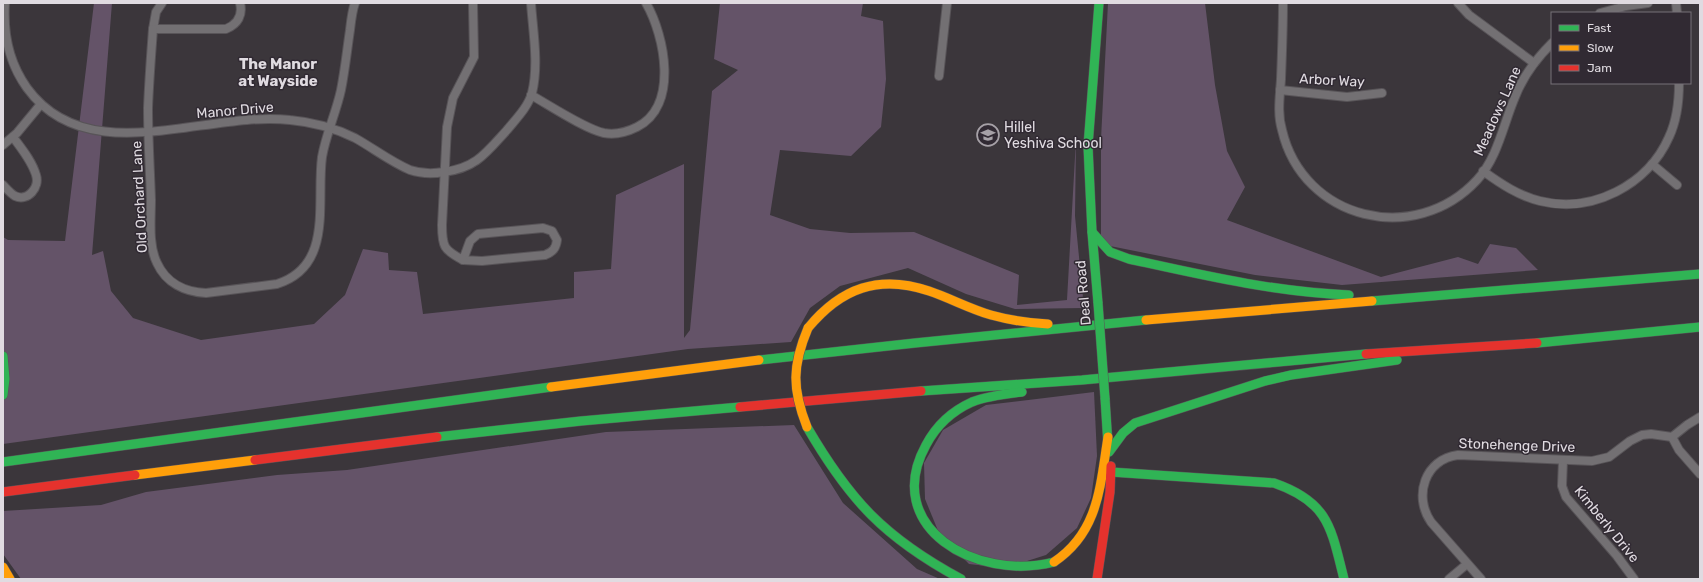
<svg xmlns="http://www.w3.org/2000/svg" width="1703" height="582" font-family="Rubik,sans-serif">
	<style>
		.green { fill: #645368 }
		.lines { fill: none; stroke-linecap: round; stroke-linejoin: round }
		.street-casing { stroke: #585458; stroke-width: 10 }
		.fast-casing { stroke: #585458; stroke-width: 10 }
		.slow-casing { stroke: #585458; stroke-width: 10 }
		.jam-casing { stroke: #585458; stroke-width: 10 }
		.street { stroke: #737073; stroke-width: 8 }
		.fast { stroke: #30b455; stroke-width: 9 }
		.slow { stroke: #ff9f0a; stroke-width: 9 }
		.jam { stroke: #e5322d; stroke-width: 9 }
		.fast-bridge-casing { stroke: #585458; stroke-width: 10; stroke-linecap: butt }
		.slow-bridge-casing { stroke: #585458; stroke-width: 10; stroke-linecap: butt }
		.fast-bridge { stroke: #30b455; stroke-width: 9 }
		.slow-bridge { stroke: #ff9f0a; stroke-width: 9 }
		.labels { text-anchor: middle; stroke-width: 3; stroke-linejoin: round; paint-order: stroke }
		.street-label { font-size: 14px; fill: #e0dbe1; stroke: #312a33 }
		.poi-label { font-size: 14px; fill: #e0dbe1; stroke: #312a33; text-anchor: start }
		.neighbourhood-label { font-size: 15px; font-weight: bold; fill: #e0dbe1; stroke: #312a33 }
	</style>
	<rect width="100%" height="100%" fill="#3b363b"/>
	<!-- green -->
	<g class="green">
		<path d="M 94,3 L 112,3 L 92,255 L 103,251 L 111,291 L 133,318 L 201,340 L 314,324 L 345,295 L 363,249 L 388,253 L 389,270 L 417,272 L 423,314 L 574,298 L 574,272 L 611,269 L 616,195 L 684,164 L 684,338 L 690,330 L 712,91 L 738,70 L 714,59 L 720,3 L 863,3 L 861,16 L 883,21 L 886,79 L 881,127 L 851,156 L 780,150 L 770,215 L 810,229 L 850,233 L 914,232 L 1019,275 L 1017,305 L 1067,300 L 1076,139 L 1075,216 L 1084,308 L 1015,309 L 966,294 L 908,268 L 840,286 L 810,308 L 791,342 L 688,349 L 3,444 L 3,237 L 8,240 L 65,241 Z"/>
		<path d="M 1108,3 L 1205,3 L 1215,85 L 1227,151 L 1245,187 L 1227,220 L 1381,277 L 1458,257 L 1478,264 L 1490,244 L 1516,248 L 1538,270 L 1342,285 L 1255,275 L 1110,246 L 1101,236 L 1101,139 Z"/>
		<path d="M 1094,392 L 1097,456 L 1091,498 L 1077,528 L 1046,555 L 1005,568 L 969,564 L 939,533 L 925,499 L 924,463 L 943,430 L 986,405 Z"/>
		<path d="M 794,425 L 843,503 L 917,569 L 940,579 L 21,579 L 3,554 L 3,511 L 101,505 L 146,492 L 277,475 L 347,470 L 606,432 Z"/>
	</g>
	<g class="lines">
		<!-- street casing -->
		<g class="street-casing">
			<g id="street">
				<path d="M 5,3 C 3,34 9,63 27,88 C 88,172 207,110 290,120 C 312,122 335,128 355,138 C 373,148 391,162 410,170 C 422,174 432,174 444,172 C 476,168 486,153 507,130 C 516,119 528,107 532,93 C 539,64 533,32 531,3"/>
				<path d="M 162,3 L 156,12 L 153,29 L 226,29 C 238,24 243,15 240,3"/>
				<path d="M 1283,3 C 1283,28 1282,53 1281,79 C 1280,96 1277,113 1282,130 C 1303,220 1415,247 1477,180 C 1498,157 1503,125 1515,97 C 1523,76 1536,59 1552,43"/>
				<path d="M 1458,3 L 1469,15 L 1534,63"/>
				<path d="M 1676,3 L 1677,13"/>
				<path d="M 1600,13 L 1626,6 L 1648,3"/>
				<path d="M 153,29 C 151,56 149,82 148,108 C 148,139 150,169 151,200 C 151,220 148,245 157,263 C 166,283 185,292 206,293 L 277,284 C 334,266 316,202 322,157 C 326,134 336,113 341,90 C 345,70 347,50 350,30 C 351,21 352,11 355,3"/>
				<path d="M 939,76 L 947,3"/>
				<path d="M 1280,90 L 1347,97 L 1382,93"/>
				<path d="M 531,95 C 549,105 585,129 604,133 C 615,135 627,132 637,127 C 679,106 665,36 646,3"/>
				<path d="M 3,145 L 17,133 L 41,104"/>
				<path d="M 1652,164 L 1677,185"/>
				<path d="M 1483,171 C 1501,184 1519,196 1540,201 C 1592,214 1648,185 1669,137 C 1677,120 1679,101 1679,83"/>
				<path d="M 3,185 C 6,188 10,193 15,196 C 28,202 40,187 36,175 C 32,161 21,148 13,137"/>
				<path d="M 543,228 L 552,231 L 557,240 C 556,248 553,252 545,255 L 482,261 L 463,260 L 470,241 L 478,234 Z"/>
				<path d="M 463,260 C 444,250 442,247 442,225 L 447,127 L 453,98 L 474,57 L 473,3"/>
				<path d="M 1672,437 L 1679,450 L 1700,474"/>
				<path d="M 1563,460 L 1562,486 L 1566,497 L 1617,556 L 1634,579"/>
				<path d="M 1449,579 L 1467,564"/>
				<path d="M 1481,579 L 1431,522 C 1413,496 1425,459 1458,455 L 1592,461 L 1609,457 L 1630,441 L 1642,435 L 1651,434 L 1672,437 L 1687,425 L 1700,417"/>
			</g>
		</g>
		<!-- fast casing -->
		<g class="fast-casing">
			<g id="fast">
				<path d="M 1092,232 L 1110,252 L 1129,259 C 1202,275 1274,292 1349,295"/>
				<path d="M 1372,301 L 1700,274"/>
				<path d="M 1098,303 L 1092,232 L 1088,146 L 1099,3"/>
				<path d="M 1537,343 L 1700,327"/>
				<path d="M 3,356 L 5,379 L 3,395"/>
				<path d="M 759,360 L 915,343 L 1146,320"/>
				<path d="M 921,391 L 1082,380 L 1366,354"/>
				<path d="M 1022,392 C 1005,394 987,396 972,402 C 952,411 936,426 926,445 C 881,527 976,582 1054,562"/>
				<path d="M 1105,398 L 1108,445"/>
				<path d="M 807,427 C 850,501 885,538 961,579"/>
				<path d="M 437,437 L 581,421 L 740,407"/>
				<path d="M 1109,452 L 1123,433 L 1135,423 L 1265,381 L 1291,375 L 1397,360"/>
				<path d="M 3,462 L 551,387"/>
				<path d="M 1111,472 L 1274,483 C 1329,502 1331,528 1344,579"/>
			</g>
		</g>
		<!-- slow casing -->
		<g class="slow-casing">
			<g id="slow">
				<path d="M 1146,320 L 1372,301"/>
				<path d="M 808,328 C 841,288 879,274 929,291 C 950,298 970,309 991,315 C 1009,320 1029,323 1048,324"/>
				<path d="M 551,387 L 759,360"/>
				<path d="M 135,475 L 255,460"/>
				<path d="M 1054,562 C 1099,532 1100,486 1108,437"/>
				<path d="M 3,567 L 10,579"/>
			</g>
		</g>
		<!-- jam casing -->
		<g class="jam-casing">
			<g id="jam">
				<path d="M 1366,354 L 1537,343"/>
				<path d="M 740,407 L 921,391"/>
				<path d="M 255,460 L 437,437"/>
				<path d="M 3,492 L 135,475"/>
				<path d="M 1097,579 L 1110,492 L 1111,466"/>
			</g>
		</g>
		<!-- street -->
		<use href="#street" class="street"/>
		<!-- fast -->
		<use href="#fast" class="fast"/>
		<!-- slow -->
		<use href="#slow" class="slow"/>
		<!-- jam -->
		<use href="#jam" class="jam"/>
		<!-- fast-bridge casing -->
		<g class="fast-bridge-casing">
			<path id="fast-bridge" d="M 1098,303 L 1105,398"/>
		</g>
		<!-- slow-bridge casing -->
		<g class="slow-bridge-casing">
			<path id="slow-bridge" d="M 807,427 C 792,389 792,366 808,328"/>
		</g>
		<!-- fast-bridge -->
		<use href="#fast-bridge" class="fast-bridge"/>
		<!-- slow-bridge -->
		<use href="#slow-bridge" class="slow-bridge"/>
	</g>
	<!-- icons -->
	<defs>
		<g id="school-ring" transform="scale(1.15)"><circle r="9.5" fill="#312a33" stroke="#a6a1a7" stroke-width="1.5"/><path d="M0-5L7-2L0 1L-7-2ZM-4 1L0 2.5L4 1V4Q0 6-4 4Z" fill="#a6a1a7"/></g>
	</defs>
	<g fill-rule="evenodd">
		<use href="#school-ring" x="988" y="135"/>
	</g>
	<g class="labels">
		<!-- street labels -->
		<g class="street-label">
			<text transform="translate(1332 80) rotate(3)" y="5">Arbor Way</text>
			<text transform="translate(235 110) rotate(-5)" y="5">Manor Drive</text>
			<text transform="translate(1497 111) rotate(-66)" y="5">Meadows Lane</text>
			<text transform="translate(139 197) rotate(-93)" y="5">Old Orchard Lane</text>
			<text transform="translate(1083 293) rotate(-95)" y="5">Deal Road</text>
			<text transform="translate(1517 445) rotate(2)" y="5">Stonehenge Drive</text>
			<text transform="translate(1607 524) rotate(51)" y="5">Kimberly Drive</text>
		</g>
		<!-- poi labels -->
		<g class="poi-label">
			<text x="1004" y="132">Hillel<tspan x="1004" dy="16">Yeshiva School</tspan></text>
		</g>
		<!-- neighbourhood labels -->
		<g class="neighbourhood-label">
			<text x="278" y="69">The Manor<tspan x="278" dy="17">at Wayside</tspan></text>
		</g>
	</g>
	<!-- border -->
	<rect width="1703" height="582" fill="none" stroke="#e0dbe1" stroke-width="8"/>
	<!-- legend -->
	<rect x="1551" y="12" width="140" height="72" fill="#312a33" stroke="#777179"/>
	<rect x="1559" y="25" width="20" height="6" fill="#30b455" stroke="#777179"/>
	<text x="1587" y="32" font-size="12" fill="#e0dbe1">Fast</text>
	<rect x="1559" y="45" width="20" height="6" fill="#ff9f0a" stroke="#777179"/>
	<text x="1587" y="52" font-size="12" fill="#e0dbe1">Slow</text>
	<rect x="1559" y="65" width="20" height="6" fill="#e5322d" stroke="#777179"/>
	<text x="1587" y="72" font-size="12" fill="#e0dbe1">Jam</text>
</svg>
